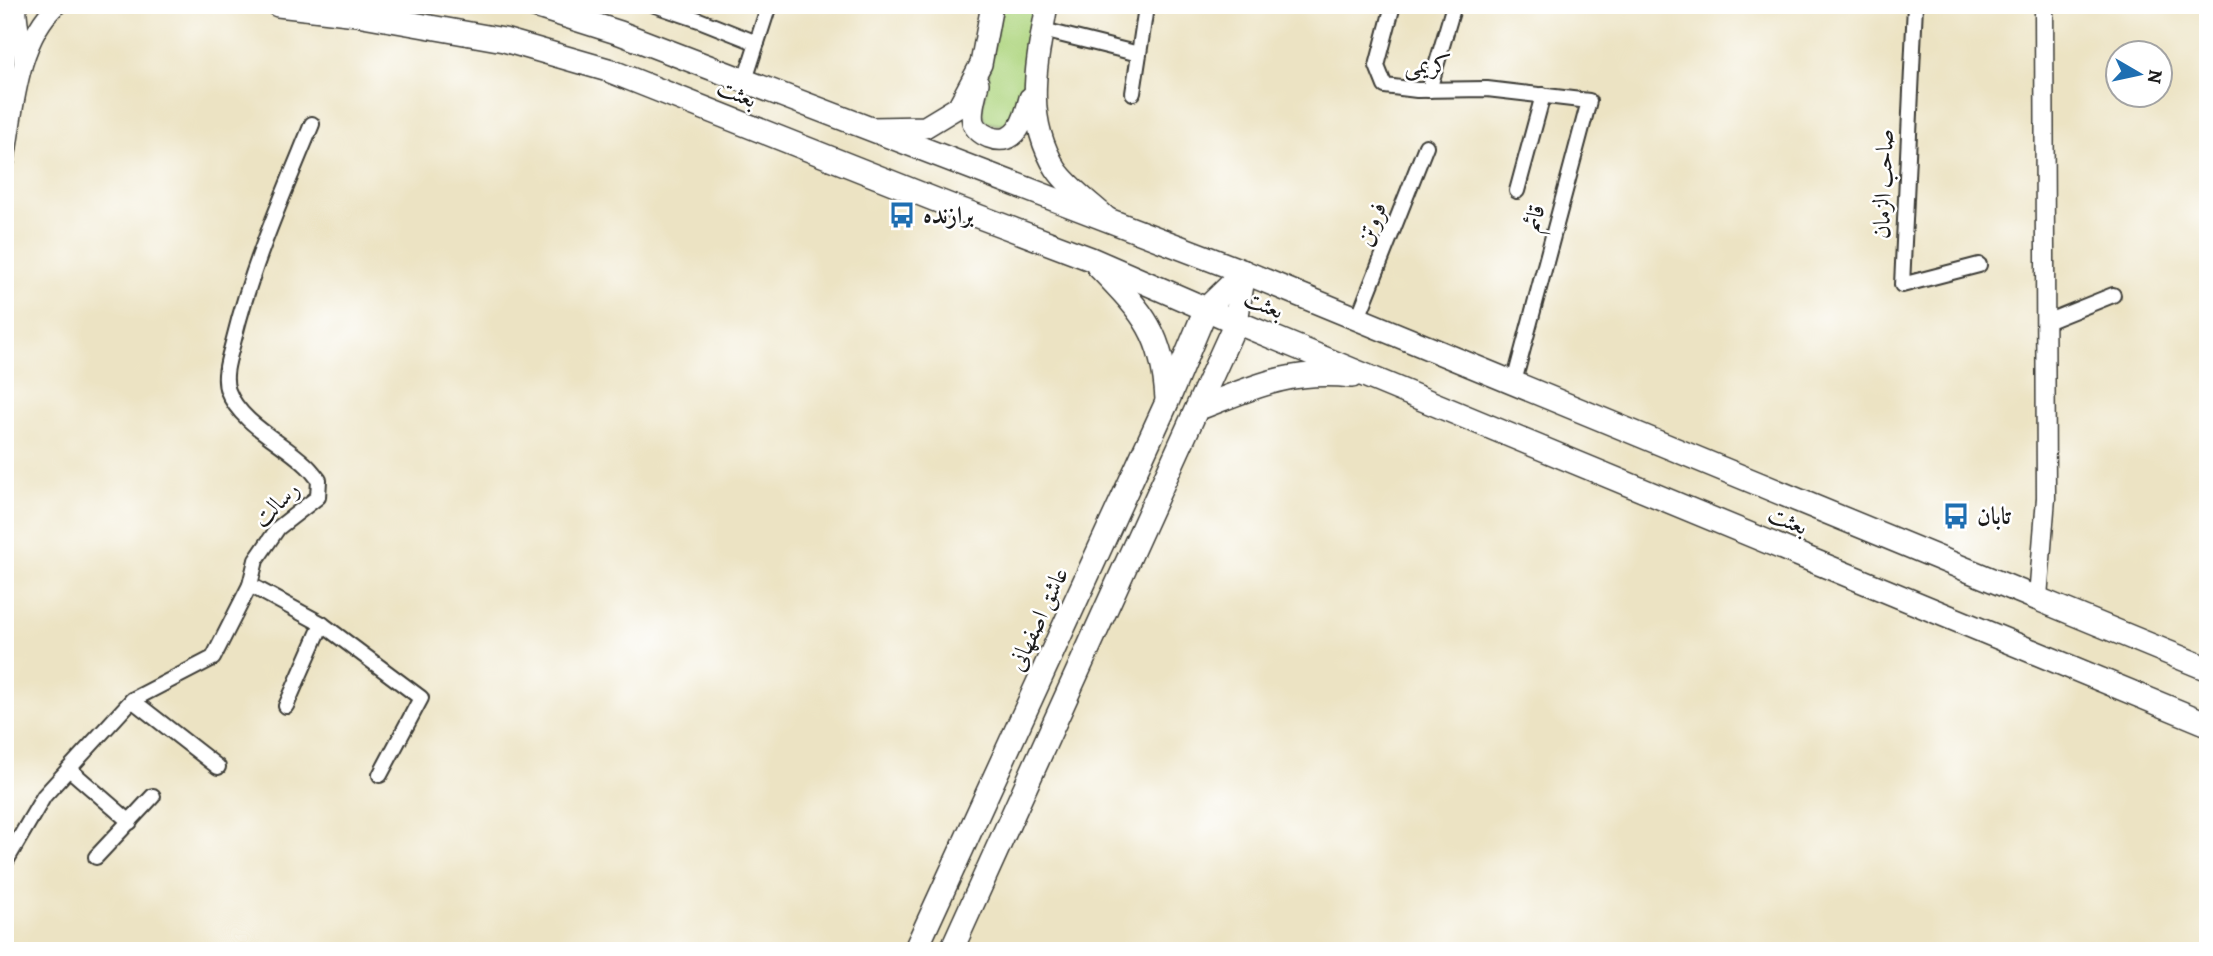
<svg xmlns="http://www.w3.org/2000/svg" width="2213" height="956" font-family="Alegreya,Amiri,serif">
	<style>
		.green { fill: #aed57f; stroke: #65784e; stroke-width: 2 }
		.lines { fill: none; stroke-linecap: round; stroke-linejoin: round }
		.minor-casing { stroke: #3b3a35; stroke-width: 18 }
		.tertiary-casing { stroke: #3b3a35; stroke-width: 21 }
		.secondary-casing { stroke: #3b3a35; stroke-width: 24 }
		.primary-casing { stroke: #3b3a35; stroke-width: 26 }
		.minor { stroke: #fff; stroke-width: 14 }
		.tertiary { stroke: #fff; stroke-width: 18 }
		.secondary { stroke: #fff; stroke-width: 21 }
		.primary { stroke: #fff; stroke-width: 23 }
		.labels { text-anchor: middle; stroke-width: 5; stroke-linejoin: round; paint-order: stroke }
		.street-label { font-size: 24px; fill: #1c1c1c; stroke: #fff }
		.poi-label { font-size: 24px; font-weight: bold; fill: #1c1c1c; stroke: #fff; text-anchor: start }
	</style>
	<rect width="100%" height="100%" fill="#fff"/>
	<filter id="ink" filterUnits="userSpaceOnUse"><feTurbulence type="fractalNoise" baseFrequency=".0143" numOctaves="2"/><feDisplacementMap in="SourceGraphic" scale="14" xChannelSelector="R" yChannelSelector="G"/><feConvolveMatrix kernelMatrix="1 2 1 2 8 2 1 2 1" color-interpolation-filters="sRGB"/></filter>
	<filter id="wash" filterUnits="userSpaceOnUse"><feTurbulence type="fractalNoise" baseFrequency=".00686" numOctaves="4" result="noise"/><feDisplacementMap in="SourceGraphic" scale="28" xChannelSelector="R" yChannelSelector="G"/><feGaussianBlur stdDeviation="1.57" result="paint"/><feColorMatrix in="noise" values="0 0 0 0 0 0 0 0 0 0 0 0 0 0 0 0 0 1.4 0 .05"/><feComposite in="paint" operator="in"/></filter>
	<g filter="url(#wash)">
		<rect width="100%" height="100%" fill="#ece3c3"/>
		<!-- green -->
		<path class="green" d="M 1001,5 L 1040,5 L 1023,100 L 1017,119 L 1001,125 L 986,123 L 982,110 Z"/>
	</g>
	<g filter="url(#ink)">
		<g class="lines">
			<!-- minor casing -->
			<g class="minor-casing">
				<g id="minor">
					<path d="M 655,5 L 699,20 L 757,43"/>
					<path d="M 1393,5 L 1377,66 L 1385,86 L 1417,90 L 1487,89 L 1589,101 L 1514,382"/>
					<path d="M 1915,5 L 1902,285 L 1979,265"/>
					<path d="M 1043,30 L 1139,54 L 1133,93"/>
					<path d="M 1139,54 L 1146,7"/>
					<path d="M 745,80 L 769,5"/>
					<path d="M 1429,90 L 1454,5"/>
					<path d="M 1517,191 L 1543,95"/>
					<path d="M 1358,318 L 1426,146"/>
					<path d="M 2046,322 L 2113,295"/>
					<path d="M 250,585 L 322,624 L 286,706"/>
					<path d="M 322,624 L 421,698 L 380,775"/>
					<path d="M 132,700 L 218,767"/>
					<path d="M 69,769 L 130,822"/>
					<path d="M 96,857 L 153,796"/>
					<path d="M 5,863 L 44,796 L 132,700 L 213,658 L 250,585 L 256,560 L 278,528 L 318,497 L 319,480 C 315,475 310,468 305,464 C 282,442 240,423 228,391 C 222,376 230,355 234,339 C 252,265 283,195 312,124"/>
				</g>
			</g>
			<!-- tertiary casing -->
			<g class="tertiary-casing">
				<g id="tertiary">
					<path d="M 14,5 L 17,10 L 23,61"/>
					<path d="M 5,162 C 14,113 17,40 57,5"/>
					<path d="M 2038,597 L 2046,498 L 2044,5"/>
				</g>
			</g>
			<!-- secondary casing -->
			<g class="secondary-casing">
				<g id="secondary">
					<path d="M 1047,5 C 1037,62 1023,116 1056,169 C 1067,186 1092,204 1107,218"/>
					<path d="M 978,83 C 976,94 970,110 973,122 C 975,129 982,134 989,137 C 1017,148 1025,118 1030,98"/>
					<path d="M 872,128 L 925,127 L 958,107 L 981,64 L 992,5"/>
				</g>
			</g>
			<!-- primary casing -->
			<g class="primary-casing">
				<g id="primary">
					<path d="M 278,5 L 357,14 L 504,40 L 608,70 L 951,206 L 1091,259 L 1236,322 L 2208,724"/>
					<path d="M 532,5 L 620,33 L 1244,272 L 2208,669"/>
					<path d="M 1098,266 C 1142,312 1163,332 1167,399"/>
					<path d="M 1197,409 C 1254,387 1288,369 1352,376"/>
					<path d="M 915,951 L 1167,402 L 1206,309 L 1244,272"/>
					<path d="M 951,951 L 1236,322 L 1244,272"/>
				</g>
			</g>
			<!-- minor -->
			<use href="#minor" class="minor"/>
			<!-- tertiary -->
			<use href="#tertiary" class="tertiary"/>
			<!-- secondary -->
			<use href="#secondary" class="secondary"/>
			<!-- primary -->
			<use href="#primary" class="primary"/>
		</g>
	</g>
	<!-- icons -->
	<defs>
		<g id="bus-bare" transform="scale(2.1)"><path d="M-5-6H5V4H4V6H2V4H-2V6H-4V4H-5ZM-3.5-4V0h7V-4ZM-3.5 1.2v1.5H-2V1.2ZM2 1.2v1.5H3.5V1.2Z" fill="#1f6fb2" stroke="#fff" stroke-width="2.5" paint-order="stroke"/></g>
	</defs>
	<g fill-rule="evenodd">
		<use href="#bus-bare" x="902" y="215"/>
		<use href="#bus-bare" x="1956" y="516"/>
	</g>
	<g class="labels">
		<!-- street labels -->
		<g class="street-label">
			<text transform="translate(1428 65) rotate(2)" y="8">کریمی</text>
			<text transform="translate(737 93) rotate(22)" y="8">بعثت</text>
			<text transform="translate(1883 184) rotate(-88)" y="8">صاحب الزمان</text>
			<text transform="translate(1534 218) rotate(-75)" y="8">قائم</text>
			<text transform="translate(1371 224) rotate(-68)" y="8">فروتن</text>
			<text transform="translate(1264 304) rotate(22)" y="8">بعثت</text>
			<text transform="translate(276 504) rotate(-45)" y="8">رسالت</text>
			<text transform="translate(1788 520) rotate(22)" y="8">بعثت</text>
			<text transform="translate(1038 619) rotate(-65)" y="8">عاشق اصفهانی</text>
		</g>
		<!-- poi labels -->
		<g class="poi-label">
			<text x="923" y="223">برازنده</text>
			<text x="1977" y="524">تابان</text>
		</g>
	</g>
	<!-- margin -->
	<rect width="2213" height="956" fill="none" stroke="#fff" stroke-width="28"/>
	<!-- north arrow -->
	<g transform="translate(2139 74) rotate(99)"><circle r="33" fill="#ffffff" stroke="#a4a4a4" stroke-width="2"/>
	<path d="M0-5L12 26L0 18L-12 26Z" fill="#1f6fb2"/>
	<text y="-10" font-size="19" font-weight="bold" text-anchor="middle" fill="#1c1c1c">N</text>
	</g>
</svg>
